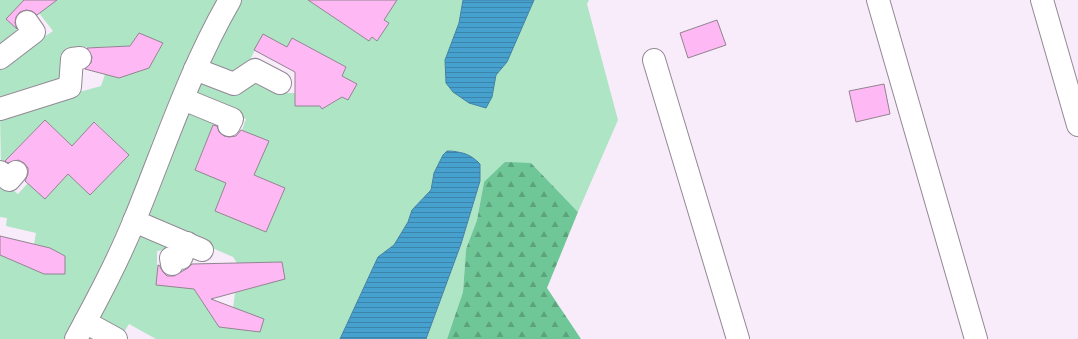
<svg xmlns="http://www.w3.org/2000/svg" width="1078" height="339" font-family="'Work Sans',sans-serif">
	<style>
		.grass { fill: #aee6c5 }
		.forest { fill: url(#forest-firs) }
		.water { fill: url(#water-rules); stroke: #4381a3 }
		.building { fill: #feb8f3; stroke: #91848f }
		.lines { fill: none; stroke-linecap: round; stroke-linejoin: round }
		.minor-casing { stroke: #938895; stroke-width: 24 }
		.minor { stroke: #fff; stroke-width: 22 }
	</style>
	<defs>
		<pattern id="forest-firs" width="22" height="20" patternUnits="userSpaceOnUse"><rect width="22" height="20" fill="#6fc697"/><path d="M5 1l3.5 6h-7zM16 11l3.5 6h-7z" fill="#5ca27c"/></pattern>
		<pattern id="water-rules" width="6" height="5" patternUnits="userSpaceOnUse"><rect width="6" height="5" fill="#47a1cf"/><path d="M0 2.5h6" fill="none" stroke="#3c84a9"/></pattern>
	</defs>
	<rect width="100%" height="100%" fill="#f8ecfa"/>
	<!-- grass -->
	<g class="grass">
		<path d="M 0,0 L 24,0 L 7,20 L 17,29 L 8,44 L 0,50 Z"/>
		<path d="M 57,0 L 217,0 C 177,70 153,148 121,222 C 104,262 84,301 64,339 L 0,339 L 0,255 L 44,274 L 65,274 L 65,256 L 50,248 L 34,244 L 36,233 L 6,226 L 7,218 L 0,217 L 0,180 L 18,194 L 28,183 L 45,199 L 68,174 L 90,195 L 129,155 L 95,122 L 72,146 L 45,120 L 1,165 L 0,114 L 101,86 L 105,74 L 119,78 L 149,68 L 163,44 L 139,33 L 130,46 L 66,48 L 62,79 L 0,104 L 0,67 L 53,31 L 39,13 Z"/>
		<path d="M 238,0 L 308,0 L 369,41 L 372,37 L 377,41 L 389,23 L 369,9 L 387,15 L 397,0 L 463,0 L 459,23 L 445,60 L 446,83 L 453,92 L 469,103 L 492,97 L 496,75 L 507,62 L 534,0 L 589,0 L 587,4 L 618,120 L 578,212 L 531,163 L 484,182 L 477,220 L 466,249 L 463,292 L 447,339 L 426,339 L 461,245 L 480,181 L 476,159 L 459,151 L 447,151 L 433,177 L 431,190 L 412,210 L 408,222 L 394,245 L 378,257 L 340,339 L 156,339 L 129,324 L 123,334 L 103,323 L 98,316 L 136,234 L 172,249 L 157,251 L 157,285 L 194,289 L 219,327 L 260,332 L 264,319 L 233,308 L 235,293 L 285,279 L 282,262 L 237,263 L 233,257 L 150,221 L 145,216 L 188,110 L 216,118 L 195,169 L 226,183 L 215,211 L 266,232 L 285,188 L 254,175 L 268,141 L 242,130 L 246,119 L 196,97 L 197,83 L 254,81 L 277,93 L 295,93 L 314,96 L 322,109 L 338,100 L 335,94 L 348,100 L 357,84 L 342,76 L 346,67 L 292,38 L 287,47 L 263,34 L 246,68 L 231,76 L 207,64 Z"/>
	</g>
	<!-- forest -->
	<path class="forest" d="M 505,162 L 531,163 L 578,212 L 547,288 L 581,339 L 447,339 L 463,292 L 466,249 L 477,220 L 484,182 Z"/>
	<!-- water -->
	<g class="water">
		<path d="M 463,0 L 534,0 L 507,62 L 496,75 L 492,97 L 486,108 L 469,103 L 453,92 L 446,83 L 445,60 L 459,23 Z"/>
		<path d="M 447,151 C 460,151 471,154 480,164 L 480,181 L 461,244 L 426,339 L 340,339 L 378,257 L 394,245 L 408,222 L 412,210 L 431,190 L 434,173 L 443,155 Z"/>
	</g>
	<!-- building -->
	<g class="building">
		<path d="M 24,0 L 57,0 L 37,15 L 32,11 L 26,10 L 20,12 L 16,17 L 15,23 L 17,29 L 6,19 Z"/>
		<path d="M 308,0 L 397,0 L 384,20 L 389,23 L 377,41 L 372,37 L 369,41 Z"/>
		<path d="M 717,20 L 726,45 L 688,58 L 680,33 Z"/>
		<path d="M 139,33 L 163,43 L 149,68 L 119,78 L 85,69 L 91,63 L 92,57 L 87,48 L 130,46 Z"/>
		<path d="M 263,34 L 287,47 L 292,38 L 346,67 L 342,76 L 357,84 L 348,100 L 342,97 L 322,109 L 320,106 L 295,106 L 295,72 L 254,50 Z"/>
		<path d="M 884,84 L 890,114 L 856,122 L 849,91 Z"/>
		<path d="M 45,120 L 72,146 L 94,122 L 129,155 L 90,195 L 68,174 L 45,199 L 25,181 L 28,174 L 28,168 L 24,163 L 18,160 L 8,163 L 5,161 Z"/>
		<path d="M 213,125 L 217,126 L 219,132 L 224,136 L 229,137 L 236,136 L 241,130 L 269,141 L 254,175 L 285,188 L 266,232 L 215,211 L 226,183 L 195,170 Z"/>
		<path d="M 0,236 L 50,248 L 65,256 L 65,274 L 44,274 L 0,255 Z"/>
		<path d="M 282,262 L 285,279 L 211,299 L 264,319 L 260,332 L 219,327 L 194,289 L 156,285 L 158,265 L 159,265 L 163,272 L 167,276 L 174,276 L 188,268 L 192,264 Z"/>
	</g>
	<g class="lines">
		<!-- minor casing -->
		<g class="minor-casing">
			<g id="minor">
				<path d="M 878,0 L 976,339"/>
				<path d="M 1042,0 L 1078,125"/>
				<path d="M 0,58 L 34,32 L 27,22"/>
				<path d="M 654,60 L 738,339"/>
				<path d="M 195,69 L 234,84 L 255,70 L 280,83"/>
				<path d="M 183,99 L 232,119 L 229,125"/>
				<path d="M 0,109 L 70,87 L 72,59 L 80,58"/>
				<path d="M 0,172 L 9,180 L 16,172"/>
				<path d="M 134,221 L 202,250"/>
				<path d="M 172,264 L 171,258 L 181,258 L 187,243"/>
				<path d="M 85,322 L 116,339"/>
				<path d="M 76,339 C 97,300 118,261 135,219 C 165,146 190,69 230,0"/>
			</g>
		</g>
		<!-- minor -->
		<use href="#minor" class="minor"/>
	</g>
</svg>
